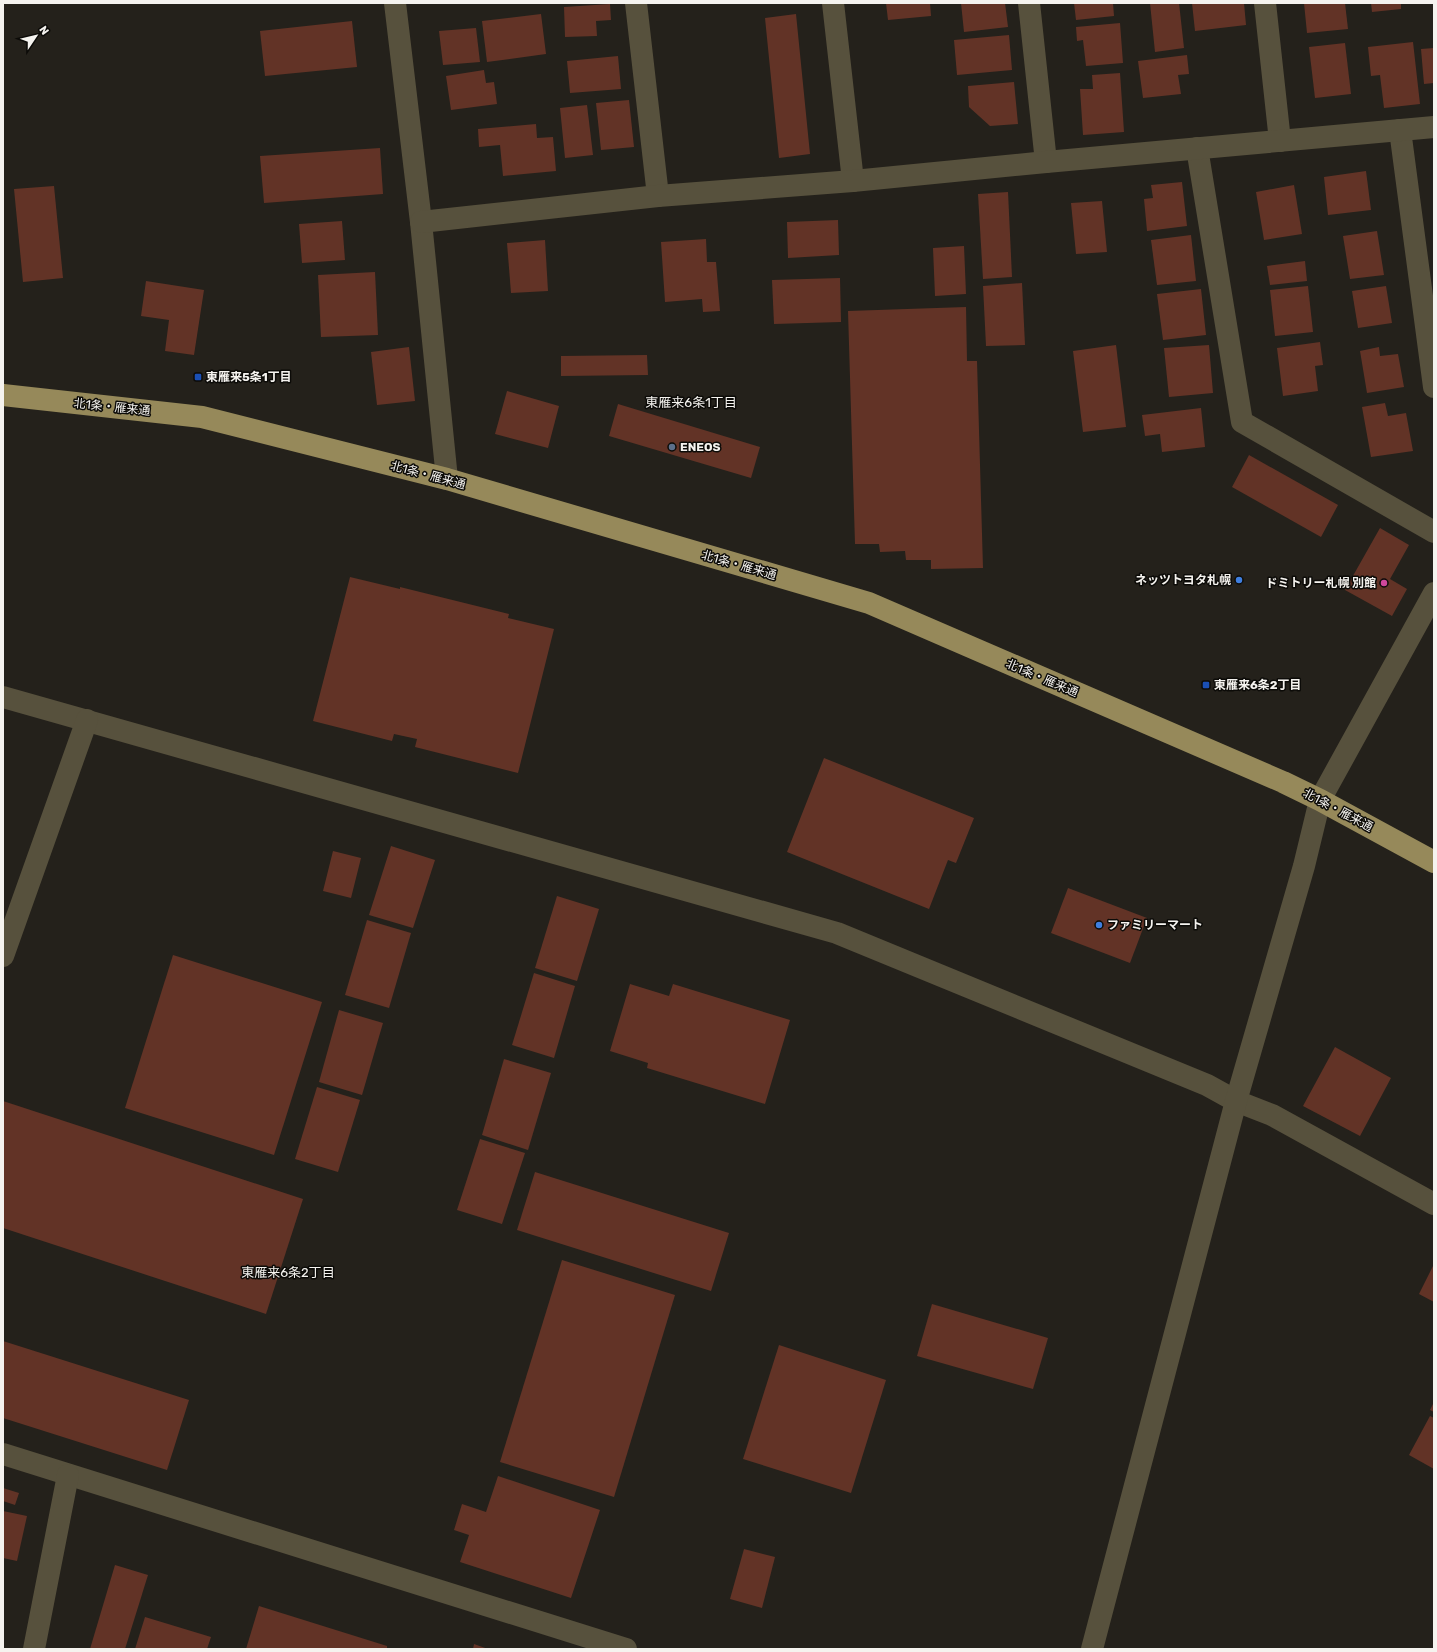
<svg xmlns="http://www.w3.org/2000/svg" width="1437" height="1652" font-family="Rubik,'Noto Sans JP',sans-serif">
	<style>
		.building { fill: #623326 }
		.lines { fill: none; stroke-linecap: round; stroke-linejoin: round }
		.minor { stroke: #57513d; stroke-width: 22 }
		.tertiary { stroke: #57513d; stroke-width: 22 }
		.trunk { stroke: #96895a; stroke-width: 22 }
		.transit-dot { fill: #1a4fb4; stroke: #0c0b08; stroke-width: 1.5 }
		.service-dot { fill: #5c6f8a; stroke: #0c0b08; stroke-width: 1.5 }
		.shop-dot { fill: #3f7fe0; stroke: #0c0b08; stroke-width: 1.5 }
		.hotel-dot { fill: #d1479c; stroke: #0c0b08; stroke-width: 1.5 }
		.labels { text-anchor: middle; stroke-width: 3; stroke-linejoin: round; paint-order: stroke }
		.poi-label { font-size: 12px; font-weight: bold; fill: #f5f3ef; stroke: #0c0b08; text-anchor: start }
		.street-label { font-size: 12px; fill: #f5f3ef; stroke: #0c0b08 }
		.neighbourhood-label { font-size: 13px; fill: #f5f3ef; stroke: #0c0b08 }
	</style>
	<rect width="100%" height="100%" fill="#24211b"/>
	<!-- building -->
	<g class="building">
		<path d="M 886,3 L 930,3 L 931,16 L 888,20 Z"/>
		<path d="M 961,3 L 1005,3 L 1008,27 L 964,32 Z"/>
		<path d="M 1074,3 L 1113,3 L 1114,16 L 1076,20 Z"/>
		<path d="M 1150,3 L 1179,3 L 1184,48 L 1155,52 Z"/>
		<path d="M 1192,3 L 1244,3 L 1246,25 L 1195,31 Z"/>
		<path d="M 1304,3 L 1345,3 L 1348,29 L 1307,33 Z"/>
		<path d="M 1371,3 L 1401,3 L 1401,9 L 1372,12 Z"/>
		<path d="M 610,4 L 611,20 L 596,21 L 597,36 L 565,37 L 564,7 Z"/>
		<path d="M 541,14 L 546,54 L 487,62 L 482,21 Z"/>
		<path d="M 796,14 L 810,154 L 779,158 L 765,18 Z"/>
		<path d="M 352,21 L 357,67 L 265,76 L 260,31 Z"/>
		<path d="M 1120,23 L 1123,63 L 1086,66 L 1083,40 L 1077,41 L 1076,27 Z"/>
		<path d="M 476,28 L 480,62 L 443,65 L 439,31 Z"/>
		<path d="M 1009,35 L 1012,70 L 957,75 L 954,40 Z"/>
		<path d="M 1413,42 L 1420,104 L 1384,108 L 1380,75 L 1371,76 L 1368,47 Z"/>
		<path d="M 1345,43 L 1351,94 L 1315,98 L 1309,47 Z"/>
		<path d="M 1434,48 L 1434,83 L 1424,84 L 1421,49 Z"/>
		<path d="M 1187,55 L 1189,74 L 1178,75 L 1181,94 L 1143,98 L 1138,61 Z"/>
		<path d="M 618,56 L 621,89 L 570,93 L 567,61 Z"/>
		<path d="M 484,70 L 486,83 L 494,82 L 497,104 L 451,110 L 446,76 Z"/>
		<path d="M 1120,73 L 1124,132 L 1083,135 L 1080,89 L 1093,89 L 1092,75 Z"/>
		<path d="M 1014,82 L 1018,124 L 990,126 L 969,107 L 968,86 Z"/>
		<path d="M 629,100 L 634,147 L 601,150 L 596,103 Z"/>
		<path d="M 587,105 L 593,155 L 565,158 L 560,108 Z"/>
		<path d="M 536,124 L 537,138 L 553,137 L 556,171 L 503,176 L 500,145 L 479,147 L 478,129 Z"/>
		<path d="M 380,148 L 383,194 L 264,203 L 260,156 Z"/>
		<path d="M 1366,171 L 1371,210 L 1328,215 L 1324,177 Z"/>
		<path d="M 1182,182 L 1187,226 L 1147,231 L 1144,199 L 1153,198 L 1151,185 Z"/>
		<path d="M 1294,185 L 1302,234 L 1264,240 L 1256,192 Z"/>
		<path d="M 54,186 L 63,278 L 23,282 L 14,189 Z"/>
		<path d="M 1008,192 L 1012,277 L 983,279 L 978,194 Z"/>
		<path d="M 1102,201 L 1107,252 L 1076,254 L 1071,203 Z"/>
		<path d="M 838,220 L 839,255 L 788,258 L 787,222 Z"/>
		<path d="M 342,221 L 345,260 L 302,263 L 299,224 Z"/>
		<path d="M 1377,231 L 1384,275 L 1350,279 L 1343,236 Z"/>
		<path d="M 1191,235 L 1196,281 L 1157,285 L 1151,240 Z"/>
		<path d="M 706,239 L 707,262 L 716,262 L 720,311 L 703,312 L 702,299 L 665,302 L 661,242 Z"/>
		<path d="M 545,240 L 548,291 L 511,293 L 507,243 Z"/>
		<path d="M 964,246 L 966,294 L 935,296 L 933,248 Z"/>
		<path d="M 1305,261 L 1307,281 L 1270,285 L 1267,266 Z"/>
		<path d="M 375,272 L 378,335 L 321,337 L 318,275 Z"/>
		<path d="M 840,278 L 841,322 L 774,324 L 772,280 Z"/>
		<path d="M 146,281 L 204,290 L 194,355 L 165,351 L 169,320 L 141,316 Z"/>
		<path d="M 1022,283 L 1025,345 L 986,346 L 983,286 Z"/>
		<path d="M 1308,286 L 1313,332 L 1275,336 L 1270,290 Z"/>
		<path d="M 1386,286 L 1392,323 L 1358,328 L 1352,291 Z"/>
		<path d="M 1201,289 L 1206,335 L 1163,340 L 1157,294 Z"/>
		<path d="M 966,307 L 967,361 L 977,361 L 983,568 L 931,569 L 931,560 L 906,560 L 905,551 L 880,552 L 879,544 L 855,544 L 848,311 Z"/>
		<path d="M 1320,342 L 1323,365 L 1315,366 L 1318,391 L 1283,396 L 1277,348 Z"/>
		<path d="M 1116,345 L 1126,427 L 1083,432 L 1073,351 Z"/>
		<path d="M 1209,345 L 1213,393 L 1169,397 L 1164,348 Z"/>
		<path d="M 409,347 L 415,401 L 377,405 L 371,352 Z"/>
		<path d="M 1379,347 L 1380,356 L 1398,354 L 1404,387 L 1367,393 L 1360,351 Z"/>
		<path d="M 647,355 L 648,375 L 561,376 L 561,356 Z"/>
		<path d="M 507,391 L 559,406 L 548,448 L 495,434 Z"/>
		<path d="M 1385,403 L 1388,416 L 1406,413 L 1413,451 L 1371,457 L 1362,407 Z"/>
		<path d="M 618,404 L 760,447 L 751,478 L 609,436 Z"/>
		<path d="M 1201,408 L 1205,447 L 1162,452 L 1160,434 L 1145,436 L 1142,415 Z"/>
		<path d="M 1249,455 L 1338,505 L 1321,537 L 1232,487 Z"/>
		<path d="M 1380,528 L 1409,545 L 1390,579 L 1407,589 L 1392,616 L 1345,590 Z"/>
		<path d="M 350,577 L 400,589 L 400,587 L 509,614 L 508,618 L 554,629 L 518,773 L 415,747 L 417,739 L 394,734 L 392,741 L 313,721 Z"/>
		<path d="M 824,758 L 974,818 L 956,863 L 948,860 L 929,909 L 787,852 Z"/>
		<path d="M 391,846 L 435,860 L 413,928 L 369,915 Z"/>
		<path d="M 333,851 L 361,858 L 351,898 L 323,891 Z"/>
		<path d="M 1068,888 L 1147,918 L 1130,963 L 1051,933 Z"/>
		<path d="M 557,896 L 599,909 L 577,981 L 535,968 Z"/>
		<path d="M 367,920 L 411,933 L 389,1008 L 345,995 Z"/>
		<path d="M 173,955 L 322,1002 L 274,1155 L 125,1108 Z"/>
		<path d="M 534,973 L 575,986 L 554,1058 L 512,1045 Z"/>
		<path d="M 630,984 L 669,996 L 673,984 L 790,1020 L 765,1104 L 647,1068 L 648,1063 L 610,1051 Z"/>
		<path d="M 339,1010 L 383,1023 L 362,1095 L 319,1082 Z"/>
		<path d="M 1335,1047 L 1391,1078 L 1360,1136 L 1303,1106 Z"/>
		<path d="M 504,1059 L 551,1073 L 528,1150 L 482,1135 Z"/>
		<path d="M 317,1087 L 360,1100 L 338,1172 L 295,1159 Z"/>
		<path d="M 3,1101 L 303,1199 L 266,1314 L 3,1228 Z"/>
		<path d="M 480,1139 L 525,1153 L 502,1224 L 457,1210 Z"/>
		<path d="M 535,1172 L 729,1233 L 711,1291 L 517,1230 Z"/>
		<path d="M 562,1260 L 675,1295 L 614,1497 L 500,1462 Z"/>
		<path d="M 1434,1264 L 1434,1302 L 1419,1294 Z"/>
		<path d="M 932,1304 L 1048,1338 L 1033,1389 L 917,1356 Z"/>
		<path d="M 3,1341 L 189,1400 L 167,1470 L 3,1418 Z"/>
		<path d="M 779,1345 L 886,1380 L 851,1493 L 743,1459 Z"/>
		<path d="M 1434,1402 L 1434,1412 L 1430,1410 Z"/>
		<path d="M 1430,1416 L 1434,1418 L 1434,1469 L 1409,1455 Z"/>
		<path d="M 498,1476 L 600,1510 L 571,1598 L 460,1562 L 469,1535 L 454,1530 L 462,1504 L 486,1512 Z"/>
		<path d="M 3,1488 L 19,1493 L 15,1505 L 3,1501 Z"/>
		<path d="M 3,1511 L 27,1516 L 17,1561 L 3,1558 Z"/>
		<path d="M 744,1549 L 775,1557 L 762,1608 L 730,1599 Z"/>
		<path d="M 115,1565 L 148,1575 L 125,1649 L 90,1649 Z"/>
		<path d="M 259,1606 L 387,1646 L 387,1649 L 246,1649 Z"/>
		<path d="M 145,1617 L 211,1637 L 207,1649 L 135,1649 Z"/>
		<path d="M 474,1644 L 488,1649 L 473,1649 Z"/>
	</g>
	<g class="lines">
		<!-- minor -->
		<g class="minor">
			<path d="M 395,3 L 421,222 L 447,479"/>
			<path d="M 636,3 L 658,196"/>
			<path d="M 833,3 L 853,181"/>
			<path d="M 1029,3 L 1046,162"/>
			<path d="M 1265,3 L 1280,141"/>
			<path d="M 1400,130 L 1434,387"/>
			<path d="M 1197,148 L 1242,422 L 1434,532"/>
			<path d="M 421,222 L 658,196 L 853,181 L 1046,162 L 1434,127"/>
			<path d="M 3,697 L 837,933 L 1207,1085 L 1236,1101 L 1272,1115 L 1434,1204"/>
			<path d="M 3,956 L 87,720"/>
			<path d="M 3,1454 L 626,1649"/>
			<path d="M 34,1649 L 68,1475"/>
		</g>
		<!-- tertiary -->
		<path class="tertiary" d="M 1092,1649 L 1236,1101 L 1304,866 L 1320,800 L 1434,593"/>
		<!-- trunk -->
		<path class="trunk" d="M 3,395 L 202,417 L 447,479 L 869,603 L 1283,782 L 1320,800 L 1434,862"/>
	</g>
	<!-- markers -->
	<g class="transit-dot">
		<rect x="194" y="373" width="8" height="8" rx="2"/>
		<rect x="1202" y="681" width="8" height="8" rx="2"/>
	</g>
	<circle class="service-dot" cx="672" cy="447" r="4"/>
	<g class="shop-dot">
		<circle cx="1239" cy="580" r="4"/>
		<circle cx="1099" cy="925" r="4"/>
	</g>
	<circle class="hotel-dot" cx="1384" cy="583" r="4"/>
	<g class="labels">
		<!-- poi labels -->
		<g class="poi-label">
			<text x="206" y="381">東雁来5条1丁目</text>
			<text x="680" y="451">ENEOS</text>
			<text x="1231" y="584" text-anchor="end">ネッツトヨタ札幌</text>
			<text x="1376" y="587" text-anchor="end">ドミトリー札幌 別館</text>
			<text x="1214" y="689">東雁来6条2丁目</text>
			<text x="1107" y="929">ファミリーマート</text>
		</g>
		<!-- street labels -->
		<g class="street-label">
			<text transform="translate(112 407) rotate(6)" y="4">北1条・雁来通</text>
			<text transform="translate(428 475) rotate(15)" y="4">北1条・雁来通</text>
			<text transform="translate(739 565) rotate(16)" y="4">北1条・雁来通</text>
			<text transform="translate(1042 678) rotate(23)" y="4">北1条・雁来通</text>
			<text transform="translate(1338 810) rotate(28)" y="4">北1条・雁来通</text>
		</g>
		<!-- neighbourhood labels -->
		<g class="neighbourhood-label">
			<text x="691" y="407">東雁来6条1丁目</text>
			<text x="288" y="1277">東雁来6条2丁目</text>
		</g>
	</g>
	<!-- border -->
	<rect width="1437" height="1652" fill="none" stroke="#f5f3ef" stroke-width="8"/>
	<!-- north arrow -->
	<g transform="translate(36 36) rotate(55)" stroke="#0c0b08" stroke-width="3" paint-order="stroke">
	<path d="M0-3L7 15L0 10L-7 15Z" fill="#f5f3ef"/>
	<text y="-6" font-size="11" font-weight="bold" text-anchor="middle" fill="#f5f3ef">N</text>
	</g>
</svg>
